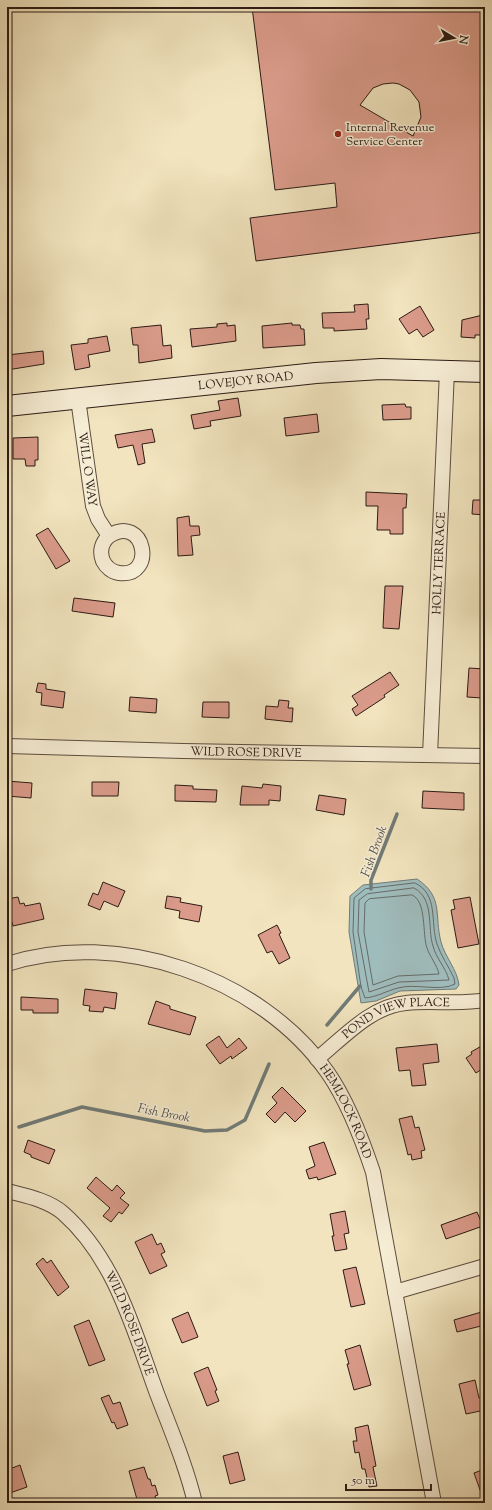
<svg xmlns="http://www.w3.org/2000/svg" width="492" height="1510" font-family="'Sorts Mill Goudy',serif">
	<style>
		.water { fill: #9fbcbc; stroke: #717b78 }
		.lines { fill: none; stroke-linecap: round; stroke-linejoin: round }
		.shore { stroke: #666b68; stroke-width: 1 }
		.stream { stroke: #717b78; stroke-width: 3.5 }
		.building { fill: #da9b8a; stroke: #2c1a13; fill-rule: evenodd }
		.minor-casing { stroke: #5d4c3e; stroke-width: 16 }
		.secondary-casing { stroke: #2c1a13; stroke-width: 22 }
		.minor { stroke: #f6edd5; stroke-width: 14 }
		.secondary { stroke: #f6edd5; stroke-width: 20 }
		.poi-dot { fill: #8f2418; stroke: #f6edd5; stroke-width: 1.5 }
		.labels { text-anchor: middle; stroke-width: 3; stroke-linejoin: round; paint-order: stroke }
		.poi-label { font-size: 12px; fill: #2c1a13; stroke: #f6edd5; text-anchor: start }
		.street-label { font-size: 12px; fill: #2c1a13; stroke: #f6edd5 }
		.water-label { font-size: 13px; font-style: italic; fill: #54534e; stroke: #f6edd5 }
	</style>
	<rect width="100%" height="100%" fill="#f1e4be"/>
	<filter id="stains"><feTurbulence type="fractalNoise" baseFrequency=".005" numOctaves="4"/><feColorMatrix values="0 0 0 0 .2 0 0 0 0 .09 0 0 0 0 .02 0 0 0 .5 -.17"/></filter>
	<radialGradient id="worn" r=".72"><stop offset=".6" stop-color="#630" stop-opacity="0"/><stop offset="1" stop-color="#630" stop-opacity=".3"/></radialGradient>
	<!-- water -->
	<path class="water" d="M 417,879 C 444,897 434,915 441,942 C 445,957 457,969 459,985 L 456,989 L 400,991 L 376,1001 L 361,1003 L 349,932 L 350,896 L 363,885 Z"/>
	<g class="lines">
		<!-- shore -->
		<g class="shore">
			<path d="M 415,883 C 439,894 430,923 437,944 C 441,956 449,967 454,978 L 455,984 C 441,992 414,983 398,988 C 386,991 377,997 365,998 L 361,987 L 353,932 L 354,898 L 365,889 Z"/>
			<path d="M 414,888 C 435,899 427,927 433,946 C 436,958 446,968 449,980 L 399,982 L 369,992 L 358,932 L 359,900 L 367,894 Z"/>
			<path d="M 412,895 C 427,901 422,934 427,948 C 430,957 437,965 439,974 L 398,976 L 373,985 L 364,932 L 365,903 L 369,899 Z"/>
		</g>
		<!-- stream -->
		<g class="stream">
			<path d="M 371,889 L 371,880 L 397,814"/>
			<path d="M 327,1025 L 360,986"/>
			<path d="M 19,1127 L 82,1107 L 205,1131 L 227,1130 L 245,1120 L 269,1064"/>
		</g>
	</g>
	<!-- building -->
	<g class="building">
		<path d="M 252,7 L 485,7 L 485,232 L 256,261 L 250,218 L 337,207 L 335,183 L 275,190 ZM 393,83 L 399,84 L 410,90 L 419,102 L 421,117 L 413,136 L 360,105 L 373,88 L 383,84 Z"/>
		<path d="M 368,304 L 369,319 L 366,319 L 367,329 L 334,331 L 334,328 L 323,328 L 322,313 L 355,312 L 354,305 Z"/>
		<path d="M 420,306 L 434,330 L 423,337 L 417,329 L 409,334 L 399,319 Z"/>
		<path d="M 483,315 L 485,335 L 475,335 L 475,338 L 461,337 L 462,320 Z"/>
		<path d="M 227,323 L 227,326 L 235,325 L 236,341 L 192,347 L 190,329 L 217,327 L 217,324 Z"/>
		<path d="M 292,323 L 292,325 L 300,325 L 301,329 L 304,329 L 305,345 L 263,348 L 262,326 Z"/>
		<path d="M 161,325 L 163,346 L 171,345 L 172,358 L 139,363 L 138,345 L 133,345 L 131,328 Z"/>
		<path d="M 107,336 L 110,351 L 88,355 L 90,367 L 75,370 L 71,345 L 88,343 L 88,339 Z"/>
		<path d="M 43,351 L 44,364 L 7,370 L 7,355 Z"/>
		<path d="M 238,398 L 241,416 L 210,421 L 211,426 L 194,429 L 191,415 L 220,410 L 218,401 Z"/>
		<path d="M 405,404 L 406,407 L 411,407 L 411,419 L 383,420 L 382,405 Z"/>
		<path d="M 317,414 L 319,432 L 286,436 L 284,418 Z"/>
		<path d="M 152,429 L 155,442 L 142,444 L 145,463 L 138,465 L 133,445 L 118,448 L 115,435 Z"/>
		<path d="M 38,437 L 38,460 L 35,460 L 35,466 L 26,466 L 25,459 L 13,459 L 13,438 Z"/>
		<path d="M 366,492 L 407,494 L 406,508 L 403,508 L 403,534 L 390,534 L 390,530 L 377,530 L 378,506 L 366,506 Z"/>
		<path d="M 473,500 L 485,500 L 485,515 L 472,514 Z"/>
		<path d="M 189,516 L 190,526 L 199,526 L 200,535 L 191,536 L 193,555 L 178,556 L 177,518 Z"/>
		<path d="M 48,528 L 70,561 L 56,569 L 36,535 Z"/>
		<path d="M 385,586 L 403,586 L 399,629 L 383,628 Z"/>
		<path d="M 74,598 L 115,603 L 113,617 L 72,611 Z"/>
		<path d="M 469,668 L 485,669 L 485,685 L 482,685 L 482,698 L 467,697 Z"/>
		<path d="M 390,672 L 399,685 L 384,695 L 385,697 L 356,716 L 352,709 L 358,705 L 352,696 Z"/>
		<path d="M 38,683 L 46,684 L 46,689 L 65,692 L 63,708 L 41,705 L 42,693 L 36,692 Z"/>
		<path d="M 130,697 L 157,699 L 156,713 L 129,711 Z"/>
		<path d="M 279,700 L 289,701 L 288,708 L 293,708 L 292,722 L 265,719 L 266,706 L 278,707 Z"/>
		<path d="M 203,702 L 229,702 L 229,718 L 202,717 Z"/>
		<path d="M 7,781 L 32,783 L 31,798 L 7,796 Z"/>
		<path d="M 92,782 L 119,782 L 118,796 L 92,796 Z"/>
		<path d="M 263,784 L 281,786 L 280,801 L 269,800 L 269,805 L 240,805 L 242,786 L 262,788 Z"/>
		<path d="M 175,785 L 193,786 L 193,789 L 217,790 L 216,802 L 175,801 Z"/>
		<path d="M 423,791 L 464,793 L 464,810 L 422,808 Z"/>
		<path d="M 319,795 L 346,799 L 344,815 L 316,810 Z"/>
		<path d="M 103,882 L 125,891 L 118,907 L 104,901 L 100,910 L 88,905 L 93,893 L 98,895 Z"/>
		<path d="M 167,896 L 181,898 L 180,902 L 202,906 L 199,922 L 179,918 L 180,911 L 165,908 Z"/>
		<path d="M 18,897 L 20,904 L 24,903 L 25,906 L 40,903 L 44,919 L 13,926 L 12,922 L 10,922 L 8,912 L 11,911 L 8,899 Z"/>
		<path d="M 470,897 L 479,944 L 458,948 L 451,910 L 455,909 L 453,900 Z"/>
		<path d="M 277,925 L 281,933 L 279,934 L 290,958 L 279,964 L 272,951 L 267,953 L 258,935 Z"/>
		<path d="M 85,989 L 117,993 L 115,1009 L 104,1007 L 103,1012 L 89,1011 L 90,1006 L 83,1005 Z"/>
		<path d="M 21,997 L 58,999 L 58,1013 L 33,1013 L 33,1010 L 21,1010 Z"/>
		<path d="M 156,1001 L 170,1006 L 170,1009 L 196,1017 L 190,1035 L 148,1024 Z"/>
		<path d="M 219,1036 L 227,1048 L 239,1038 L 247,1048 L 232,1059 L 231,1056 L 220,1064 L 206,1045 Z"/>
		<path d="M 437,1044 L 439,1062 L 423,1064 L 426,1085 L 412,1086 L 410,1070 L 399,1071 L 396,1048 Z"/>
		<path d="M 485,1044 L 485,1067 L 476,1073 L 466,1058 L 472,1054 L 471,1052 Z"/>
		<path d="M 282,1087 L 306,1111 L 295,1122 L 285,1112 L 275,1123 L 266,1114 L 277,1103 L 272,1097 Z"/>
		<path d="M 412,1116 L 415,1128 L 419,1127 L 425,1150 L 421,1151 L 422,1158 L 412,1160 L 411,1154 L 408,1155 L 399,1119 Z"/>
		<path d="M 28,1140 L 55,1150 L 49,1164 L 31,1157 L 31,1155 L 24,1152 Z"/>
		<path d="M 324,1142 L 336,1174 L 318,1180 L 317,1177 L 309,1179 L 306,1170 L 315,1166 L 309,1147 Z"/>
		<path d="M 96,1177 L 112,1191 L 117,1185 L 125,1193 L 120,1198 L 129,1205 L 122,1214 L 119,1212 L 111,1222 L 103,1216 L 110,1208 L 87,1188 Z"/>
		<path d="M 345,1211 L 349,1233 L 344,1234 L 347,1249 L 335,1251 L 332,1236 L 334,1236 L 330,1214 Z"/>
		<path d="M 477,1212 L 483,1226 L 446,1239 L 441,1225 Z"/>
		<path d="M 152,1234 L 157,1245 L 161,1243 L 165,1252 L 161,1254 L 167,1266 L 150,1274 L 135,1242 Z"/>
		<path d="M 43,1258 L 47,1263 L 51,1260 L 69,1287 L 58,1296 L 36,1264 Z"/>
		<path d="M 356,1267 L 365,1304 L 351,1307 L 343,1270 Z"/>
		<path d="M 485,1311 L 485,1325 L 457,1332 L 454,1320 Z"/>
		<path d="M 188,1312 L 198,1337 L 182,1343 L 172,1319 Z"/>
		<path d="M 89,1320 L 105,1360 L 89,1366 L 74,1326 Z"/>
		<path d="M 360,1345 L 371,1385 L 354,1390 L 347,1364 L 349,1364 L 345,1350 Z"/>
		<path d="M 208,1367 L 217,1390 L 215,1391 L 219,1401 L 207,1406 L 194,1373 Z"/>
		<path d="M 475,1380 L 479,1398 L 485,1397 L 485,1410 L 466,1414 L 459,1384 Z"/>
		<path d="M 109,1395 L 113,1404 L 120,1402 L 128,1425 L 117,1429 L 114,1422 L 112,1423 L 101,1398 Z"/>
		<path d="M 368,1425 L 376,1466 L 373,1467 L 377,1486 L 369,1487 L 365,1469 L 362,1469 L 359,1452 L 355,1453 L 353,1441 L 357,1441 L 355,1428 Z"/>
		<path d="M 238,1452 L 245,1480 L 230,1484 L 223,1456 Z"/>
		<path d="M 20,1465 L 27,1487 L 7,1494 L 7,1470 Z"/>
		<path d="M 144,1467 L 148,1479 L 150,1479 L 152,1486 L 155,1485 L 158,1495 L 155,1496 L 157,1503 L 138,1503 L 129,1471 Z"/>
		<path d="M 485,1469 L 485,1500 L 484,1501 L 474,1473 Z"/>
	</g>
	<g class="lines">
		<!-- minor casing -->
		<g class="minor-casing">
			<g id="minor">
				<path id="s1" d="M 78,399 L 93,506 L 98,519 L 109,536 C 145,513 157,578 119,573 C 112,572 106,567 103,561 C 99,551 102,542 109,536"/>
				<path id="s2" d="M 7,746 L 183,751 L 485,756"/>
				<path id="s3" d="M 430,755 L 447,371"/>
				<path id="s4" d="M 7,964 C 118,928 261,977 328,1073 C 348,1102 362,1139 373,1172 L 434,1503"/>
				<path id="s5" d="M 317,1059 C 343,1038 371,1006 406,1003 C 432,1000 459,1005 485,1000"/>
				<path id="s6" d="M 7,1191 C 26,1196 48,1200 63,1213 C 115,1259 133,1328 156,1391 C 170,1428 186,1465 195,1503"/>
				<path d="M 395,1292 L 485,1266"/>
			</g>
		</g>
		<!-- secondary casing -->
		<g class="secondary-casing">
			<g id="secondary">
				<path id="s7" d="M 7,406 L 316,373 L 381,369 L 485,372"/>
			</g>
		</g>
		<!-- minor -->
		<use href="#minor" class="minor"/>
		<!-- secondary -->
		<use href="#secondary" class="secondary"/>
	</g>
	<!-- markers -->
	<circle class="poi-dot" cx="338" cy="134" r="4"/>
	<g class="labels">
		<!-- poi labels -->
		<g class="poi-label">
			<text x="346" y="131">Internal Revenue<tspan x="346" dy="14">Service Center</tspan></text>
		</g>
		<!-- street labels -->
		<g class="street-label">
			<text dy="4" stroke="none"><textPath href="#s7" startOffset="240">LOVEJOY ROAD</textPath></text>
			<text dy="4" stroke="none"><textPath href="#s1" startOffset="71">WILL O WAY</textPath></text>
			<text dy="4" stroke="none"><textPath href="#s3" startOffset="192">HOLLY TERRACE</textPath></text>
			<text dy="4" stroke="none"><textPath href="#s2" startOffset="239">WILD ROSE DRIVE</textPath></text>
			<text dy="4" stroke="none"><textPath href="#s5" startOffset="93">POND VIEW PLACE</textPath></text>
			<text dy="4" stroke="none"><textPath href="#s4" startOffset="403">HEMLOCK ROAD</textPath></text>
			<text dy="4" stroke="none"><textPath href="#s6" startOffset="191">WILD ROSE DRIVE</textPath></text>
		</g>
		<!-- water labels -->
		<g class="water-label">
			<text transform="translate(373 851) rotate(-70)" y="5">Fish Brook</text>
			<text transform="translate(164 1112) rotate(11)" y="5">Fish Brook</text>
		</g>
	</g>
	<!-- margin -->
	<rect width="492" height="1510" fill="none" stroke="#f1e4be" stroke-width="24"/>
	<rect x="8" y="8" width="476" height="1494" fill="none" stroke="#2c1a13" stroke-width="2"/>
	<rect x="12" y="12" width="468" height="1486" fill="none" stroke="#2c1a13"/>
	<!-- north arrow -->
	<g transform="translate(454 38) rotate(100)" stroke="#f6edd5" stroke-width="3" paint-order="stroke">
	<path d="M0-3L7 15L0 10L-7 15Z" fill="#2c1a13"/>
	<text y="-6" font-size="11" font-weight="bold" text-anchor="middle" fill="#2c1a13">N</text>
	</g>
	<!-- scale -->
	<path d="M346 1484v6h85v-6" fill="none" stroke="#2c1a13" stroke-width="2"/>
	<text x="352" y="1484" font-size="12" fill="#2c1a13" stroke="#f6edd5" stroke-width="3" paint-order="stroke">50 m</text>
	<rect width="100%" height="100%" filter="url(#stains)"/>
	<rect width="100%" height="100%" fill="url(#worn)"/>
</svg>
